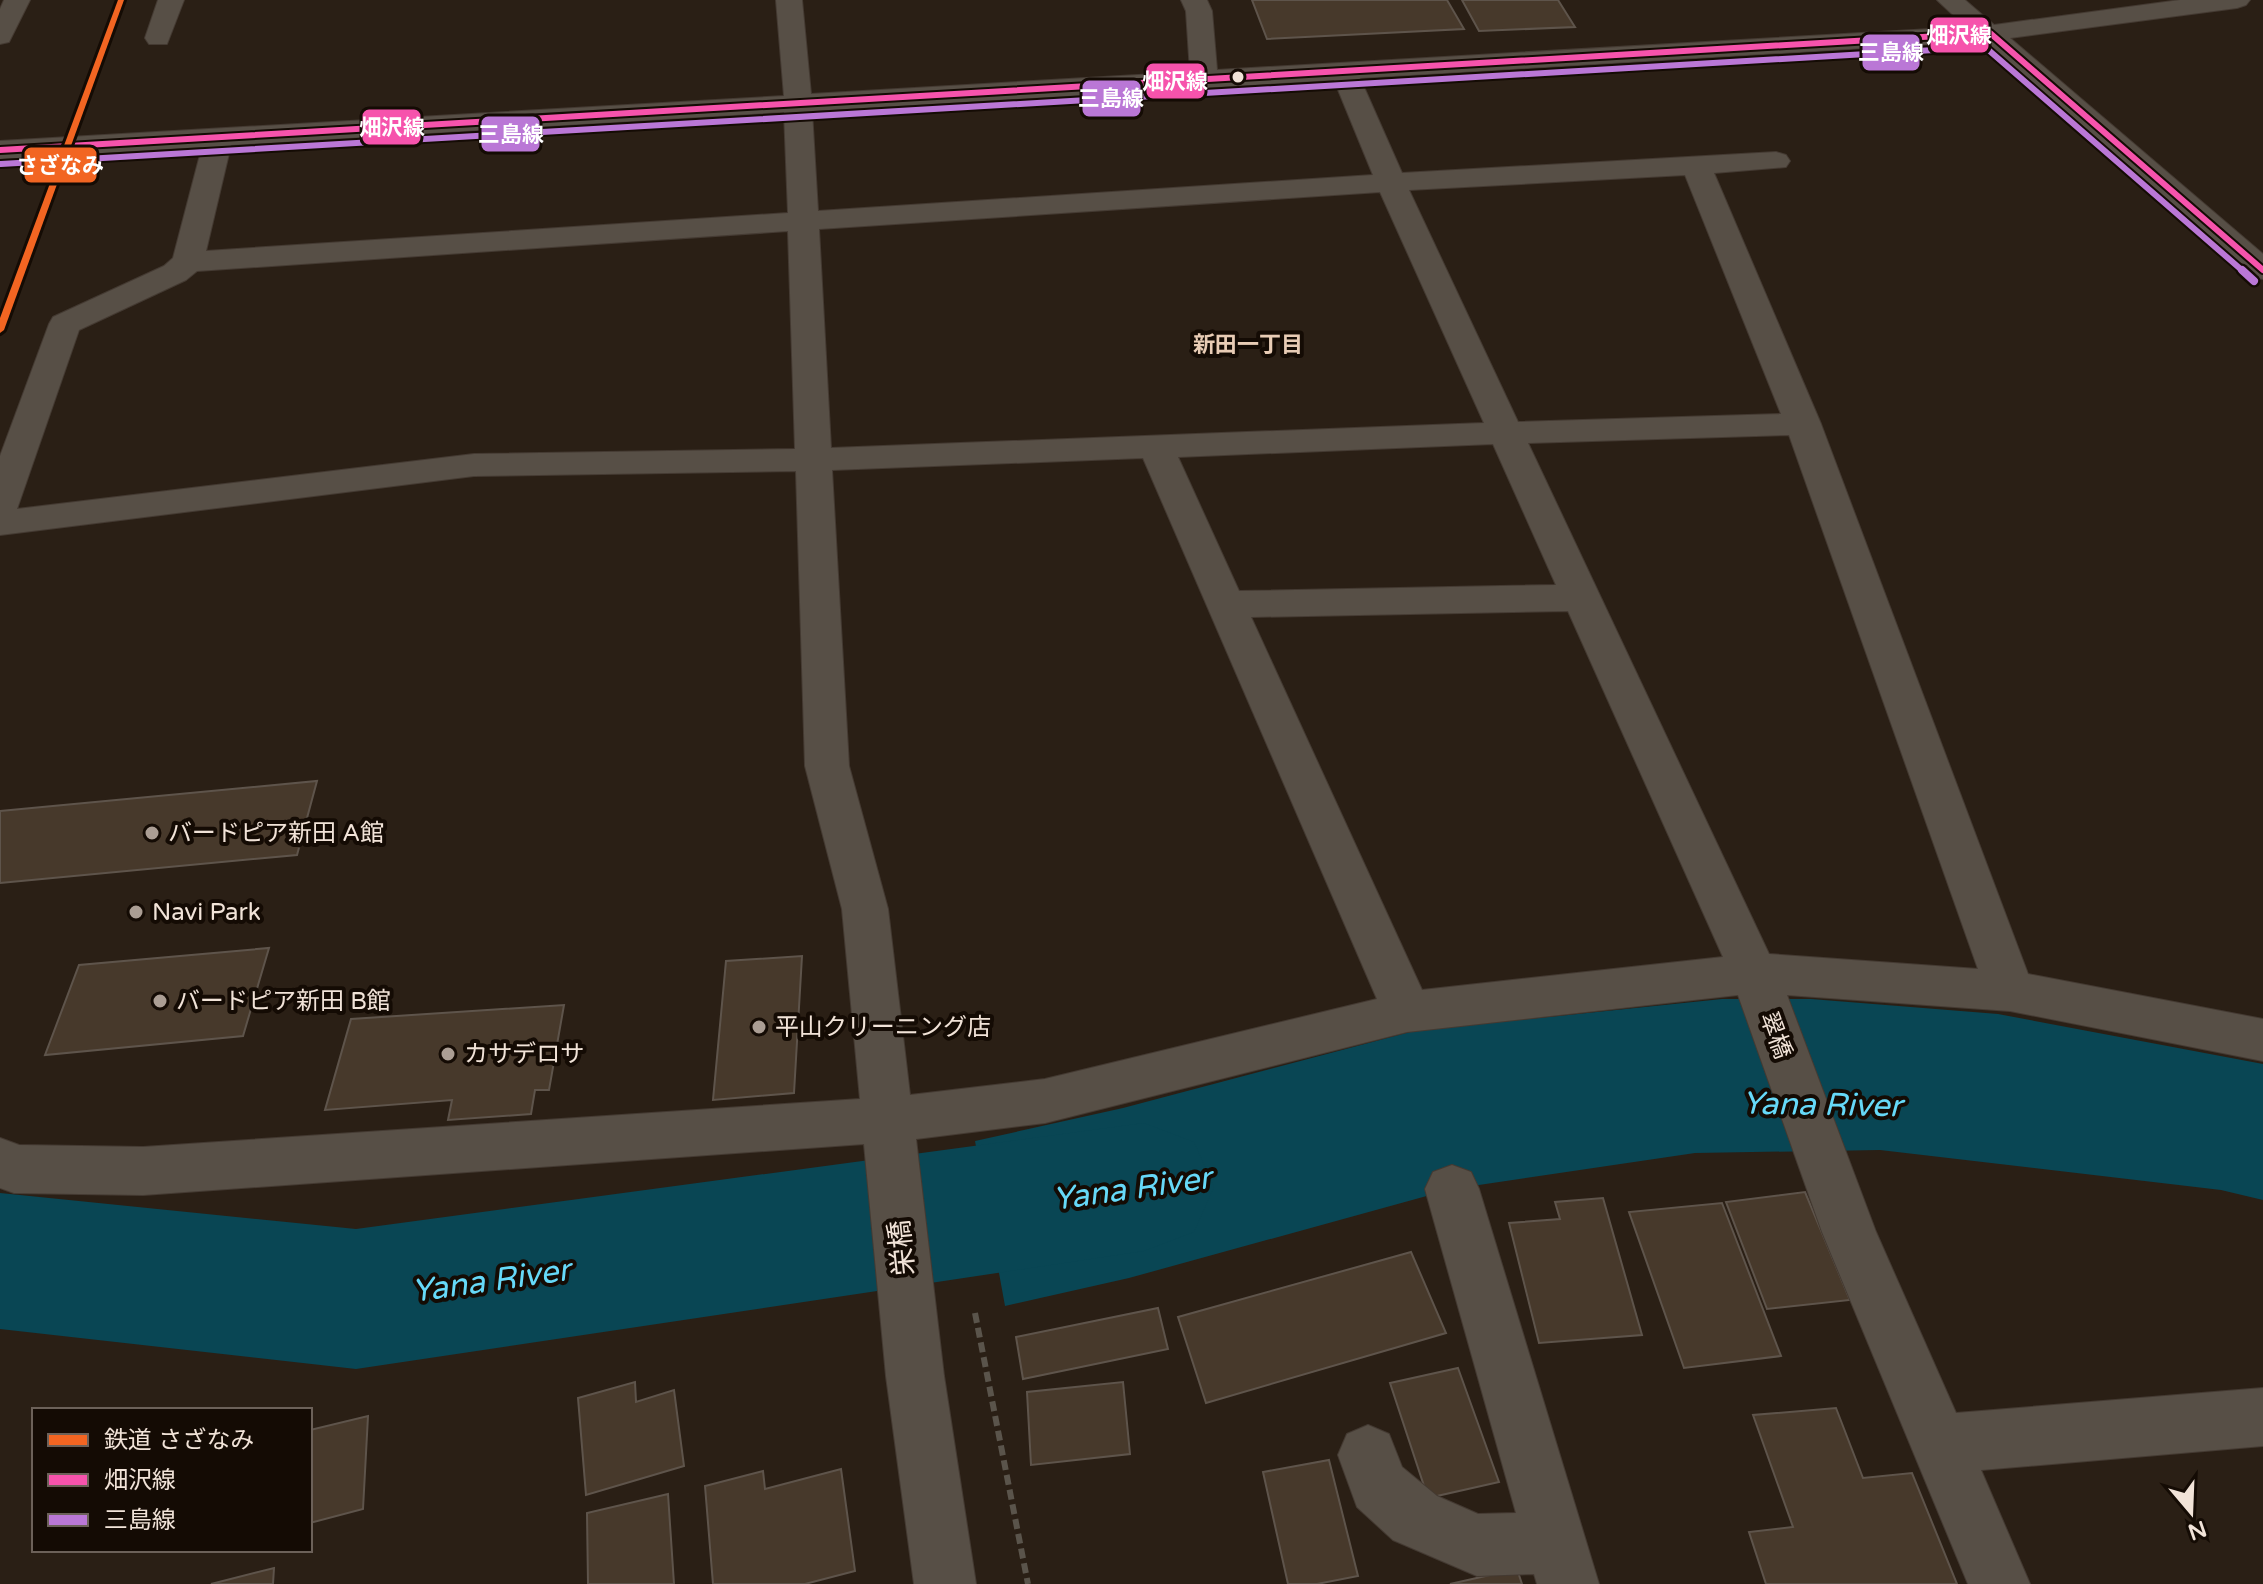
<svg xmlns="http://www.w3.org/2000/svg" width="2263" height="1584" font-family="'Varela Round','Noto Sans JP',sans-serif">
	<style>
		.water { fill: #094654 }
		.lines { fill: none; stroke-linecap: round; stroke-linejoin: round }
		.river { fill: #094654; fill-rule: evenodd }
		.building { fill: #47392b; stroke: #5e544b; stroke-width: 2 }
		.minor-casing { stroke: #443a32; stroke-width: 2 }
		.path { stroke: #5a544b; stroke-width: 6; stroke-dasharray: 10 5; stroke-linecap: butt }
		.minor { fill: #574f46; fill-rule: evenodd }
		.bus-1-casing { stroke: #140b04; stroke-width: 10 }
		.bus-2-far1-casing { stroke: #140b04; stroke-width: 10 }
		.bus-2-casing { stroke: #140b04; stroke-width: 13 }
		.bus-1 { stroke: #f653ac; stroke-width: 6 }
		.bus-2-far1 { stroke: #ba77d6; stroke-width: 6 }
		.bus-2 { stroke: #ba77d6; stroke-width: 8 }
		.rail-1-casing { stroke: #140b04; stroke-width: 6 }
		.rail-1 { fill: #f26522; fill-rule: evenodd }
		.bus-dot { fill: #f1e3d8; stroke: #140b04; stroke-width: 3 }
		.poi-dot { fill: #ab9e94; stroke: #140b04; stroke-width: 3 }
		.labels { text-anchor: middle; stroke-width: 8; stroke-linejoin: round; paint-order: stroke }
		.far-neighbourhood-label { font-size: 22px; font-weight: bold; fill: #e8ccb5; stroke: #140b04 }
		.poi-label { font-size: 24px; fill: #f1e3d8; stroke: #140b04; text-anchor: start }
		.street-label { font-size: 24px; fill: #f1e3d8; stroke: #140b04 }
		.near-street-label { font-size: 28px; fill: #f1e3d8; stroke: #140b04 }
		.near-water-label { font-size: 32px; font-style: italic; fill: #66d9f8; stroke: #140b04 }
		.line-badge { stroke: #140b04; stroke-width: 3 }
		.badge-label { font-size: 22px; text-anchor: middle; font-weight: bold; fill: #fff }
	</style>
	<rect width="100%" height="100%" fill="#2a1f15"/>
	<!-- water -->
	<path class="water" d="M 1722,999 L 1811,999 L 1998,1014 L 2263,1064 L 2263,1200 L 2221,1190 L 1880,1150 L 1695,1153 L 1452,1189 L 1129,1278 L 1005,1306 L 975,1141 L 1123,1108 L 1414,1031 Z"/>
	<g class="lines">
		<!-- river -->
		<path class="river" d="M 1144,1123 L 1194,1142 L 1214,1187 L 1194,1232 L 1144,1251 L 356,1369 L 0,1329 L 0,1193 L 356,1229 Z"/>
	</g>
	<!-- building -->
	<g class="building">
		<path d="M 1252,0 L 1447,0 L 1464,29 L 1267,39 Z"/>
		<path d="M 1462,0 L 1558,0 L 1575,27 L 1479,31 Z"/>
		<path d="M 317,781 L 297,855 L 0,883 L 0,811 Z"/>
		<path d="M 269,948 L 243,1036 L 45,1055 L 79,965 Z"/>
		<path d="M 802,956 L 794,1093 L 713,1100 L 726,961 Z"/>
		<path d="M 564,1005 L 549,1090 L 535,1090 L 531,1114 L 448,1120 L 452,1100 L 325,1110 L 351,1019 Z"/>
		<path d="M 1805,1192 L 1850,1300 L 1767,1309 L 1726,1202 Z"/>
		<path d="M 1603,1198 L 1642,1335 L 1539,1343 L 1509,1223 L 1560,1219 L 1555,1202 Z"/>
		<path d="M 1722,1203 L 1781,1356 L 1684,1368 L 1629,1212 Z"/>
		<path d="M 1411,1252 L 1446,1333 L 1206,1403 L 1178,1317 Z"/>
		<path d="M 1158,1308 L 1168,1349 L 1023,1379 L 1016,1337 Z"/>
		<path d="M 1458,1368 L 1499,1482 L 1428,1498 L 1390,1383 Z"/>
		<path d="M 635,1382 L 636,1402 L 674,1390 L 684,1466 L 586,1495 L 578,1398 Z"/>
		<path d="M 1123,1382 L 1130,1454 L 1031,1465 L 1027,1392 Z"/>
		<path d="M 1836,1408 L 1863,1478 L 1912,1473 L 1957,1584 L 1766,1584 L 1749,1532 L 1793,1527 L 1753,1415 Z"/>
		<path d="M 368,1416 L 363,1509 L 310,1523 L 310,1430 Z"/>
		<path d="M 1329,1460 L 1358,1576 L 1317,1584 L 1288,1584 L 1263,1472 Z"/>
		<path d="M 841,1469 L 855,1571 L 805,1584 L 713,1584 L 705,1486 L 763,1471 L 765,1489 Z"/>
		<path d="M 668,1494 L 674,1584 L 588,1584 L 587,1513 Z"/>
		<path d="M 274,1568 L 273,1584 L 211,1584 Z"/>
		<path d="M 1517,1569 L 1522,1584 L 1450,1584 Z"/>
	</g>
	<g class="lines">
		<!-- minor casing -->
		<g class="minor-casing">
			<g id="minor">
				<path d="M 4,0 L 30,0 L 9,42 L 0,44 L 0,9 Z"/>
				<path d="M 158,0 L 184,0 L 167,44 L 149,44 L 145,38 Z"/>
				<path d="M 776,0 L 802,0 L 811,94 L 1190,72 L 1186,11 L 1181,0 L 1207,0 L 1212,11 L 1217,70 L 1966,27 L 1937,0 L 1965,0 L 1994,25 L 2180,0 L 2250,0 L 2246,5 L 2237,8 L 2010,38 L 2263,254 L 2263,279 L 2252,277 L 1982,41 L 1360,78 L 1402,173 L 1776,152 L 1786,155 L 1790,161 L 1786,167 L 1714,173 L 1821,424 L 2028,974 L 2263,1019 L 2263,1061 L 2010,1011 L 1787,995 L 1876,1232 L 1956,1413 L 2263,1388 L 2263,1446 L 1981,1470 L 2030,1584 L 1968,1584 L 1822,1232 L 1738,995 L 1407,1032 L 1045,1123 L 916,1139 L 944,1376 L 976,1584 L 914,1584 L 886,1376 L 864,1144 L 143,1195 L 14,1193 L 0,1188 L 0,1138 L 19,1145 L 143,1147 L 860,1099 L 842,909 L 805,766 L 796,471 L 474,476 L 0,535 L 0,456 L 49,324 L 53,317 L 164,266 L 173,258 L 202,147 L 0,159 L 0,141 L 784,96 ZM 1334,80 L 1373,175 L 818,211 L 812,111 ZM 784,112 L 788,213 L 206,251 L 231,145 ZM 1685,175 L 1781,414 L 1518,422 L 1409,190 ZM 1380,192 L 1484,423 L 831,448 L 819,229 ZM 788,231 L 795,449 L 474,454 L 17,509 L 79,330 L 186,280 L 197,271 ZM 1789,435 L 1978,969 L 1769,954 L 1528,443 ZM 1493,444 L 1556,585 L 1239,591 L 1178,457 ZM 1143,458 L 1377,999 L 1045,1079 L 910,1095 L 888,909 L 849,766 L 832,470 ZM 1568,611 L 1723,957 L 1422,990 L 1251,617 Z"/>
				<path d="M 1452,1165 L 1471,1172 L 1479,1189 L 1599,1584 L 1537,1584 L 1534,1574 L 1477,1576 L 1393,1540 L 1357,1507 L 1338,1455 L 1347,1434 L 1368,1425 L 1389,1434 L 1402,1467 L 1437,1496 L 1478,1514 L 1516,1513 L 1425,1189 L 1433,1172 Z"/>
			</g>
		</g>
		<!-- path -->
		<path class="path" d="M 975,1313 L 1028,1584"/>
		<!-- minor -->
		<use href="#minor" class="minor"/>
		<!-- bus-1 casing -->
		<g class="bus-1-casing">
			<path id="bus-1" d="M 0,150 L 1990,33 L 2263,270"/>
		</g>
		<!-- bus-2-far1 casing -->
		<g class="bus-2-far1-casing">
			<path id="bus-2-far1" d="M 1,164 L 1985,47 L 2244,272"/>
		</g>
		<!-- bus-2 casing -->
		<g class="bus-2-casing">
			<path id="bus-2" d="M 2242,270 L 2254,281"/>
		</g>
		<!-- bus-1 -->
		<use href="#bus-1" class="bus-1"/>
		<!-- bus-2-far1 -->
		<use href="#bus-2-far1" class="bus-2-far1"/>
		<!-- bus-2 -->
		<use href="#bus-2" class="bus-2"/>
		<!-- rail-1 casing -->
		<g class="rail-1-casing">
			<path id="rail-1" d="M 118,0 L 124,0 L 4,330 L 0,333 L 0,318 Z"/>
		</g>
		<!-- rail-1 -->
		<use href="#rail-1" class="rail-1"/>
	</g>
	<!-- markers -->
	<circle class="bus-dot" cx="1238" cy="77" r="7"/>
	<g class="poi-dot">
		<circle cx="152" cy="833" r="8"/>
		<circle cx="136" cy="912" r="8"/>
		<circle cx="160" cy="1001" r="8"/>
		<circle cx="759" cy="1027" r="8"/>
		<circle cx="448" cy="1054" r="8"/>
	</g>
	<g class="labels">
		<!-- far-neighbourhood labels -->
		<g class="far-neighbourhood-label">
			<text x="1248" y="352">新田一丁目</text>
		</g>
		<!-- poi labels -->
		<g class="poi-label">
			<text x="168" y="841">バードピア新田 A館</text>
			<text x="152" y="920">Navi Park</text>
			<text x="176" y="1009">バードピア新田 B館</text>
			<text x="775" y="1035">平山クリーニング店</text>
			<text x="464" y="1062">カサデロサ</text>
		</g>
		<!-- street labels -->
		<g class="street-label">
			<text transform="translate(1776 1035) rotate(70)" y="8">翠橋</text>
		</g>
		<!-- near-street labels -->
		<g class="near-street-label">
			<text transform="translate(901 1248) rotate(-96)" y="10">栄橋</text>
		</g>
		<!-- near-water labels -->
		<g class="near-water-label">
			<text transform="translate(1822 1104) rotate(1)" y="11">Yana River</text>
			<text transform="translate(1132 1188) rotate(-8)" y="11">Yana River</text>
			<text transform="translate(491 1280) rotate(-8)" y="11">Yana River</text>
		</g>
	</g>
	<g class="line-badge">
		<rect x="1929" y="16" width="61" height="38" rx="8" fill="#f653ac"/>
		<rect x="1861" y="33" width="60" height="39" rx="8" fill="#ba77d6"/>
		<rect x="1145" y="62" width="61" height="38" rx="8" fill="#f653ac"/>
		<rect x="1081" y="79" width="61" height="39" rx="8" fill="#ba77d6"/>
		<rect x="361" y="108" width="61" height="38" rx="8" fill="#f653ac"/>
		<rect x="480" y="115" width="61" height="38" rx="8" fill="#ba77d6"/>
		<rect x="23" y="146" width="75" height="38" rx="8" fill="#f26522"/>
	</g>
	<g class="badge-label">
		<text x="1959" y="43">畑沢線</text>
		<text x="1891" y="60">三島線</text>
		<text x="1175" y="89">畑沢線</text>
		<text x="1111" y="106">三島線</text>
		<text x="392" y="135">畑沢線</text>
		<text x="511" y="142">三島線</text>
		<text x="60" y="173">さざなみ</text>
	</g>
	<!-- legend -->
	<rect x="32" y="1408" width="280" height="144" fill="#140b04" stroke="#6c6159" stroke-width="2"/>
	<rect x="48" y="1434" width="40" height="12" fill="#f26522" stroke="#6c6159" stroke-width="2"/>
	<text x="104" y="1448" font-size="24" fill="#f1e3d8">鉄道 さざなみ</text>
	<rect x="48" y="1474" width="40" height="12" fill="#f653ac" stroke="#6c6159" stroke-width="2"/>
	<text x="104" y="1488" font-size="24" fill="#f1e3d8">畑沢線</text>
	<rect x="48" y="1514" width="40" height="12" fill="#ba77d6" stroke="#6c6159" stroke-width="2"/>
	<text x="104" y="1528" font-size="24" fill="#f1e3d8">三島線</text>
	<!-- north arrow -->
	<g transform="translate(2191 1512) rotate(161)" stroke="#140b04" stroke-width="6" paint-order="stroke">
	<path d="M0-6L14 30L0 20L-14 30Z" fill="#f1e3d8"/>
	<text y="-12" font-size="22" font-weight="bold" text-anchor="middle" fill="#f1e3d8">N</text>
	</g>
</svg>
